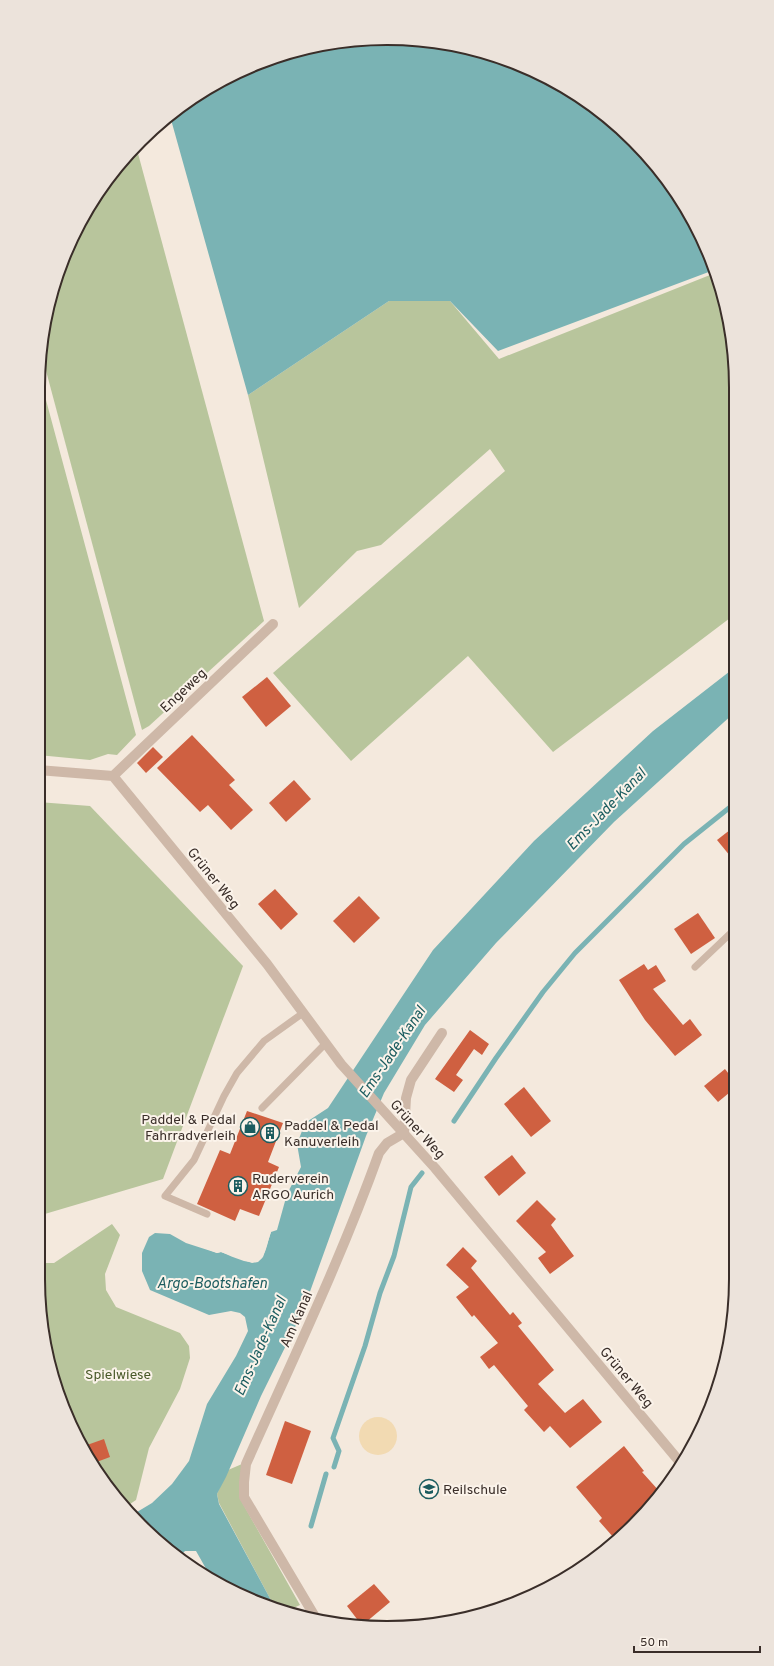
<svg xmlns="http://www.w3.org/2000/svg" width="774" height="1666" font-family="Overpass,sans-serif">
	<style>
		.green { fill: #b8c59c }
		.sand { fill: #f2dab2 }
		.water { fill: #7ab3b4 }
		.pier { fill: #f4e9dd }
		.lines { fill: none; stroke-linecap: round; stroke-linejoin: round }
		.stream { stroke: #7ab3b4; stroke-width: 5 }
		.building { fill: #cf6041 }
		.service { stroke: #ceb8a8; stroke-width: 7 }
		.minor { stroke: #ceb8a8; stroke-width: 10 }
		.labels { text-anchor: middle; stroke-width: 4; stroke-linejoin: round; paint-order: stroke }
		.street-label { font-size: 14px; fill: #3a2e29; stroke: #fbf3ea }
		.poi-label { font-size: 14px; fill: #3a2e29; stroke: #fbf3ea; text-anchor: start }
		.park-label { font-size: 14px; fill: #4a5a2a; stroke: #fbf3ea }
		.water-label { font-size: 15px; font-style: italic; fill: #1b5c5f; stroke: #fbf3ea }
		.rim { fill: none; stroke: #3a2e29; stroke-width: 2 }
	</style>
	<rect width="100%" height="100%" fill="#f4e9dd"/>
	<!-- green -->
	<g class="green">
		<path d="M 136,146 L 264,621 L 149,726 L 142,730 L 41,352 L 45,319 L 64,254 L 97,193 Z"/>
		<path d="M 715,273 L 733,341 L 734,615 L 553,752 L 468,656 L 351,761 L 273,673 L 505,471 L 490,449 L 381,545 L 357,551 L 299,608 L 248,395 L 389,301 L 450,301 L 499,359 Z"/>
		<path d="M 39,374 L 136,735 L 117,755 L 108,754 L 90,760 L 38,755 L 38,387 Z"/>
		<path d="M 38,802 L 90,806 L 243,966 L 163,1179 L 38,1216 Z"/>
		<path d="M 112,1224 L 120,1235 L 105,1274 L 106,1290 L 116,1307 L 180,1333 L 189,1346 L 190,1358 L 180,1389 L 149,1448 L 136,1500 L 124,1508 L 85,1453 L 57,1391 L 38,1279 L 38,1263 L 54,1263 Z"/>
		<path d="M 242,1464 L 242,1502 L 300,1605 L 289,1610 L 273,1604 L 219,1503 L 217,1494 L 228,1470 Z"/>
	</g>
	<!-- sand -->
	<circle class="sand" cx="378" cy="1436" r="19"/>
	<!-- water -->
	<g class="water">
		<path d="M 387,38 L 455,45 L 520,64 L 599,110 L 664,174 L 709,253 L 714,270 L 498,351 L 450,301 L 389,301 L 248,395 L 170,116 L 193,97 L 253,65 L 319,45 Z"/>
		<path d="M 734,668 L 734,713 L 614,822 L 496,943 L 425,1025 L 384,1093 L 366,1136 L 303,1311 L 261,1396 L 226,1477 L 217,1494 L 219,1504 L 273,1604 L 213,1581 L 196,1551 L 185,1551 L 181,1555 L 132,1515 L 152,1503 L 172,1484 L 189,1461 L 207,1404 L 236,1356 L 248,1331 L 245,1317 L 240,1313 L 231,1311 L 209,1315 L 150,1290 L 142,1271 L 142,1253 L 149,1237 L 155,1233 L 170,1234 L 186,1243 L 217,1253 L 221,1252 C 232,1256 256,1270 263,1256 C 267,1249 268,1240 271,1232 L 277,1230 L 287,1194 L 301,1167 L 297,1144 L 305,1123 L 328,1108 L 433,950 L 534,841 L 653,731 Z"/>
	</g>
	<!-- pier -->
	<path class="pier" d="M 269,1231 L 271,1232 L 263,1257 L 258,1262 L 252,1263 L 221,1252 L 217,1253 L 179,1238 L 181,1238 L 217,1251 L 221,1250 L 252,1261 L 257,1260 L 261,1256 Z"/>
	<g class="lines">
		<!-- stream -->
		<g class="stream">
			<path d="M 454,1121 L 496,1058 L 543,992 L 575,953 L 684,844 L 734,804"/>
			<path d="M 334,1467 L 339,1451 L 333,1438 L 365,1346 L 380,1293 L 394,1256 L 411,1187 L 422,1173"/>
			<path d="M 311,1526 L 326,1474"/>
		</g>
	</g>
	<!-- building -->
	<g class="building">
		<path d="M 267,677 L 291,706 L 266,727 L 242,697 Z"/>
		<path d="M 192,735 L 235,780 L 229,785 L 253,810 L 231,830 L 208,805 L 200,812 L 157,768 Z"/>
		<path d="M 153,747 L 163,757 L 146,773 L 137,763 Z"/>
		<path d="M 294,780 L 311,799 L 286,822 L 269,803 Z"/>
		<path d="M 735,826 L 735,862 L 717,840 Z"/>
		<path d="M 275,889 L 298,914 L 281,930 L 258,904 Z"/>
		<path d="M 359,896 L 380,918 L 354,943 L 333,921 Z"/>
		<path d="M 698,913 L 715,938 L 691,954 L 674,929 Z"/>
		<path d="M 644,964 L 648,970 L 656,965 L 666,981 L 653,989 L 683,1025 L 690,1019 L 702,1035 L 675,1056 L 645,1020 L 619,980 Z"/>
		<path d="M 470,1030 L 489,1044 L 482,1055 L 474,1049 L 456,1075 L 463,1080 L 454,1092 L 435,1079 Z"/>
		<path d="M 725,1069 L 735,1082 L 735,1088 L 718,1102 L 704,1086 Z"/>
		<path d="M 524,1087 L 551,1121 L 531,1137 L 504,1104 Z"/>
		<path d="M 247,1111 L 283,1123 L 268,1162 L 279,1167 L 259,1216 L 240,1209 L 235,1221 L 197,1204 L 220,1150 L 230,1154 Z"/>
		<path d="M 512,1155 L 526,1173 L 499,1196 L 484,1177 Z"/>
		<path d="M 537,1200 L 556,1219 L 551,1225 L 574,1256 L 550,1274 L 538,1258 L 546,1252 L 516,1221 Z"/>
		<path d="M 463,1247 L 477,1261 L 471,1268 L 510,1315 L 513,1312 L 522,1323 L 518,1326 L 554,1370 L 538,1384 L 565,1413 L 583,1399 L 602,1422 L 570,1448 L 550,1426 L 544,1432 L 524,1410 L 528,1406 L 494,1365 L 489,1369 L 480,1357 L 498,1343 L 474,1315 L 472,1317 L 456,1297 L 469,1287 L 446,1265 Z"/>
		<path d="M 285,1421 L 311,1431 L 292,1484 L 266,1475 Z"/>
		<path d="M 104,1439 L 110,1457 L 94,1463 L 87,1445 Z"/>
		<path d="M 624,1446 L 644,1471 L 642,1472 L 660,1492 L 649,1509 L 614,1538 L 599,1521 L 602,1518 L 576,1487 Z"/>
		<path d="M 374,1584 L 390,1602 L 365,1623 L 360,1623 L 347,1606 Z"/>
	</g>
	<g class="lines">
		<!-- service -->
		<g class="service">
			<path d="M 695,967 L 735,929"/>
			<path d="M 262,1108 L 325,1044"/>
			<path d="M 207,1214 L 165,1196 L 194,1160 L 224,1096 L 237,1073 L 264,1041 L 303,1013"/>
		</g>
		<!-- minor -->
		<g class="minor">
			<path d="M 38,770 L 113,776 L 267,964 L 341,1064 L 435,1168 L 679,1461"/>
			<path d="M 113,776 L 273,624"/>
			<path d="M 404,1133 L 406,1098 L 411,1080 L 442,1033"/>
			<path d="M 317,1620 L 244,1497 L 244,1482 L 246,1464 C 292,1361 341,1259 379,1153 L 387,1143 L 404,1133"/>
		</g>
	</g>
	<!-- icons -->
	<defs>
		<g id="shop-ring" transform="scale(1)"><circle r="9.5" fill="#fbf3ea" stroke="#1b5c5f" stroke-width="1.5"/><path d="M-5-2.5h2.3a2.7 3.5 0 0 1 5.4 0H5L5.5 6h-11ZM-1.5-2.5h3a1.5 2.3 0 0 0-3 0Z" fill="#1b5c5f"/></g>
		<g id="building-ring" transform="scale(1)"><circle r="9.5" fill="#fbf3ea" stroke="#1b5c5f" stroke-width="1.5"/><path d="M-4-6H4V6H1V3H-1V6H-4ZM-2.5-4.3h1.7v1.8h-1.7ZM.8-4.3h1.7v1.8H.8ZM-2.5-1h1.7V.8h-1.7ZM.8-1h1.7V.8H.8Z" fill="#1b5c5f"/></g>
		<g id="school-ring" transform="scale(1)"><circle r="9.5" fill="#fbf3ea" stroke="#1b5c5f" stroke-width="1.5"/><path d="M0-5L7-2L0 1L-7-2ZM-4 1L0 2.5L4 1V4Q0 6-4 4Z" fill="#1b5c5f"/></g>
	</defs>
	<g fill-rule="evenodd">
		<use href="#shop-ring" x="250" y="1127"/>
		<use href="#building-ring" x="270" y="1133"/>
		<use href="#building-ring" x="238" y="1186"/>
		<use href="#school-ring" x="429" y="1489"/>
	</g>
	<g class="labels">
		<!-- street labels -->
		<g class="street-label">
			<text transform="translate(183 690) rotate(-43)" y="5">Engeweg</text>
			<text transform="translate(214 878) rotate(51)" y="5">Grüner Weg</text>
			<text transform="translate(418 1129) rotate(48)" y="5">Grüner Weg</text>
			<text transform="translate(296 1319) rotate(-66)" y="5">Am Kanal</text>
			<text transform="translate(627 1377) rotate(50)" y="5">Grüner Weg</text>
		</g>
		<!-- poi labels -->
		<g class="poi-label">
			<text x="236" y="1124" text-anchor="end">Paddel &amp; Pedal<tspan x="236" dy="16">Fahrradverleih</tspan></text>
			<text x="284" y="1130">Paddel &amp; Pedal<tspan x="284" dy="16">Kanuverleih</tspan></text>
			<text x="252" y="1183">Ruderverein<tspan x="252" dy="16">ARGO Aurich</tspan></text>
			<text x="443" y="1494">Reilschule</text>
		</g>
		<!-- park labels -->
		<g class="park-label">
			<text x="118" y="1379">Spielwiese</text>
		</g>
		<!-- water labels -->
		<g class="water-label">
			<text transform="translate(606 809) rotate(-46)" y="5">Ems-Jade-Kanal</text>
			<text transform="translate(392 1052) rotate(-56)" y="5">Ems-Jade-Kanal</text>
			<text x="212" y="1288">Argo-Bootshafen</text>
			<text transform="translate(260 1346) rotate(-66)" y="5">Ems-Jade-Kanal</text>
		</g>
	</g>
	<!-- crop -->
	<path d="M0 0H774V1666H0ZM387 45H387A342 342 0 0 1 729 387V1279A342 342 0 0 1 387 1621H387A342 342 0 0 1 45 1279V387A342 342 0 0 1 387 45Z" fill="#ece3db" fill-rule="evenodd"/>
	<path class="rim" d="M387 45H387A342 342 0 0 1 729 387V1279A342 342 0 0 1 387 1621H387A342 342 0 0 1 45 1279V387A342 342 0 0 1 387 45Z"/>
	<!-- scale -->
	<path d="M634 1646v6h126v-6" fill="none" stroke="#3a2e29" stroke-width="2"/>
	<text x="640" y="1646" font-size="12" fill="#3a2e29" stroke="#fbf3ea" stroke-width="3" paint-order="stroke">50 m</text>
</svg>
